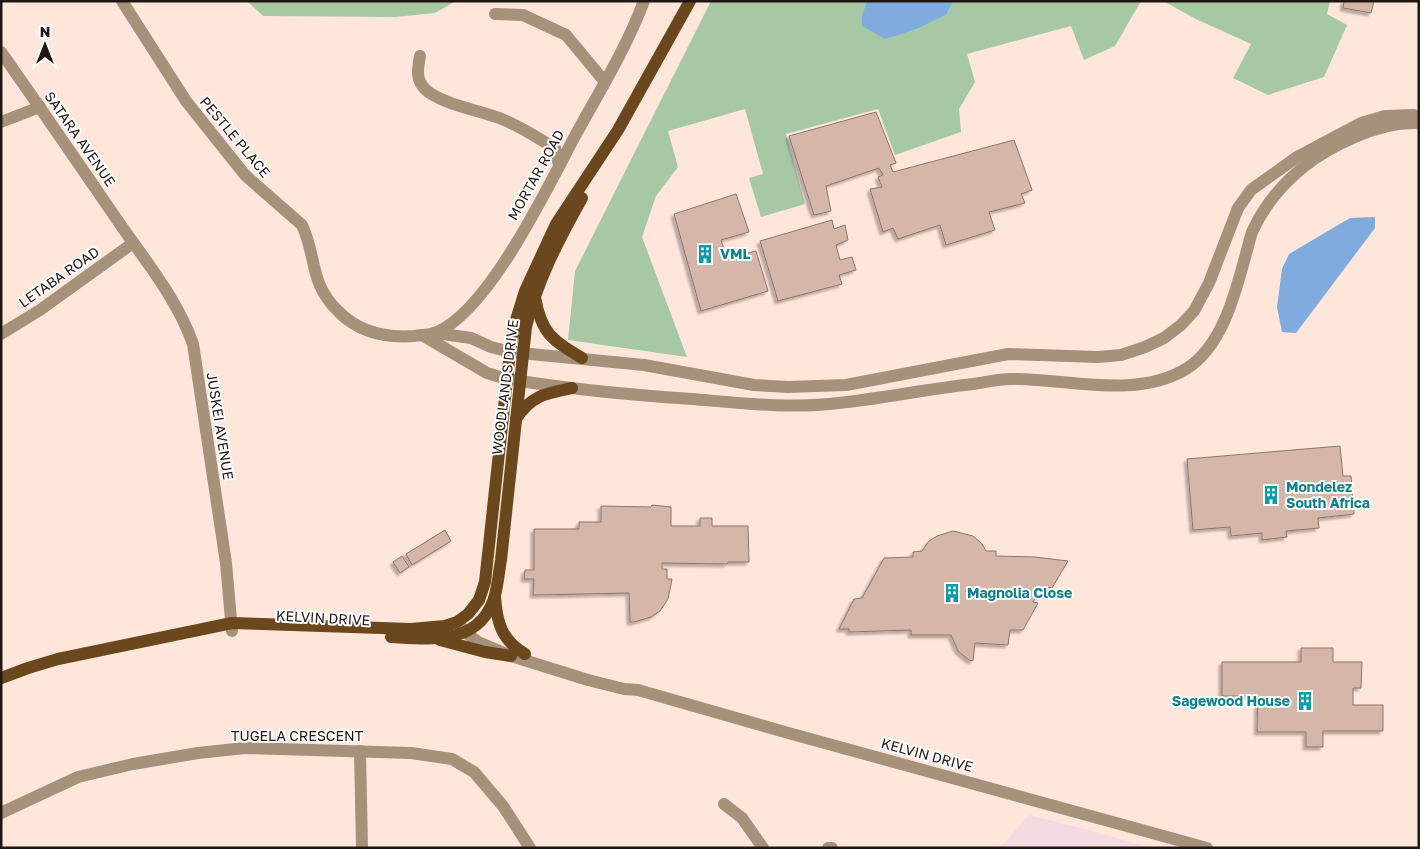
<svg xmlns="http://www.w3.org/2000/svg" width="1420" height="849" font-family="'Golos Text',sans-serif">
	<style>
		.education { fill: #f4dae1 }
		.green { fill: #a7c8a4 }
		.water { fill: #7fabde }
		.building { fill: #d5b7a9; stroke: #8f7467; filter: url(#shadow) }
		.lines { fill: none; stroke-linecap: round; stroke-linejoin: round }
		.minor { stroke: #a6917b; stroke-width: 12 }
		.major { stroke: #6a471c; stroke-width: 12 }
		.labels { text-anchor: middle; stroke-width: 4; stroke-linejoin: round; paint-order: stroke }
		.street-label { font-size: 14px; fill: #211611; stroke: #fff }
		.culture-label { font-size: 14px; font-weight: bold; fill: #0d838f; stroke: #fff; text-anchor: start }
	</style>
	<defs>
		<filter id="shadow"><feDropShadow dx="-3" dy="3" stdDeviation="1" flood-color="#0004"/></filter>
	</defs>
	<rect width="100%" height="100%" fill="#ffe6db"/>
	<!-- education -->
	<path class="education" d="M 1029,815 L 1084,829 L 1152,848 L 1000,848 Z"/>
	<!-- green -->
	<g class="green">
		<path d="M 247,1 L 456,1 L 435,13 L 395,17 L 263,16 Z"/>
		<path d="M 711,1 L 1141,1 L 1115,46 L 1084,60 L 1071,26 L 967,54 L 975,82 L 959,109 L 961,132 L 895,155 L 878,109 L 786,134 L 805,204 L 761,217 L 749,178 L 763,174 L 745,109 L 668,131 L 678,167 L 656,196 L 642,237 L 687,357 L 568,340 L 575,271 Z"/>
		<path d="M 1163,1 L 1330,1 L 1327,14 L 1347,25 L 1324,77 L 1268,95 L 1233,78 L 1251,44 L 1196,19 Z"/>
	</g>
	<!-- water -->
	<g class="water">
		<path d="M 867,1 L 953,1 L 946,15 L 916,29 L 885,39 L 862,26 L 862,16 Z"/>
		<path d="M 1375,217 L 1375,228 L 1296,333 L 1282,332 L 1277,307 L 1282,269 L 1289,254 L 1350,218 Z"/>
	</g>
	<!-- building -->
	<g class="building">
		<path d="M 1344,1 L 1374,1 L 1371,13 L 1343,8 Z"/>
		<path d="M 876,112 L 896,163 L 890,165 L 893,172 L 1014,140 L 1032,190 L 1021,194 L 1025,203 L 989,212 L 995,230 L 946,245 L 940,225 L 898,239 L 893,228 L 883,232 L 870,189 L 882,187 L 878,177 L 883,175 L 879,168 L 826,186 L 831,211 L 814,215 L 789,136 Z"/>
		<path d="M 736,194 L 749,232 L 721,240 L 727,258 L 756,251 L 768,291 L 701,311 L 674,214 Z"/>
		<path d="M 832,220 L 834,229 L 845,225 L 848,240 L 836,245 L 840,260 L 852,257 L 856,270 L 839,275 L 842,284 L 778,301 L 760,241 Z"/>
		<path d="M 1340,446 L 1343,476 L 1351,476 L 1354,514 L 1318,518 L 1319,528 L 1286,531 L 1287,537 L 1262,540 L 1262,533 L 1231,536 L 1230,527 L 1193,530 L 1187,459 Z"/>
		<path d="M 652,505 L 671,507 L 671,526 L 700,526 L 700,518 L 712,518 L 712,526 L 748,526 L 749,562 L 728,562 L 727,564 L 662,563 L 662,569 L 667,569 L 667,579 L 672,579 L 668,599 L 660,611 L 651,617 L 634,622 L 630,622 L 629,593 L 533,595 L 534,579 L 524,579 L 525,570 L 534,570 L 534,529 L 579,529 L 579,522 L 601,522 L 601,506 L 651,507 Z"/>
		<path d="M 445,530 L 451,541 L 412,565 L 406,554 Z"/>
		<path d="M 953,531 L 973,536 L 982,544 L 986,551 L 996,551 L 996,556 L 1035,557 L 1068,561 L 1052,588 L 1043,587 L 1033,602 L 1038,603 L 1023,630 L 1010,630 L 1008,645 L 975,643 L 973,661 L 969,660 L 958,651 L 951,635 L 911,635 L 911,630 L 849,632 L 849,629 L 839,629 L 854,599 L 862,598 L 884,558 L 913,557 L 913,552 L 922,551 L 929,541 L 937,536 Z"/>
		<path d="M 402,556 L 409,567 L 400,573 L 393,562 Z"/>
		<path d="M 1301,648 L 1333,648 L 1333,662 L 1362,662 L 1361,688 L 1353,688 L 1353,705 L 1383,705 L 1383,731 L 1323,731 L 1323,747 L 1306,747 L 1306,732 L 1257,732 L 1258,696 L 1222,696 L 1222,662 L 1301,662 Z"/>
	</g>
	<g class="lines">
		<!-- minor -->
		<g class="minor">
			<path d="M 122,1 L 186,101 L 245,175 L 302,225 C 317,257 309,283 338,311 C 358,332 386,338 414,336 C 421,335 430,335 437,332 C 490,309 547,188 575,136 C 599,92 626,49 644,1"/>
			<path d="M 495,14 L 523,15 L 566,35 L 605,82"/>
			<path d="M 1,52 C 42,110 82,169 122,227 C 148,264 178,301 193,344 L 226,563 L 232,631"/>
			<path d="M 420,56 C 418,68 415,79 425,89 C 440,104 483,111 504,120 C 522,127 539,139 555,148 L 559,165"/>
			<path d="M 1,122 L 40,107"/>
			<path d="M 436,333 L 471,338 L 491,347 L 510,352 L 644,365 L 754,385 L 788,387 L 846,385 L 1008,354 L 1098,357 L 1121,355 L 1145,347 L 1164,338 L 1181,325 L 1194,311 L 1209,283 L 1238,208 L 1251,190 L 1297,157 L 1361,123 L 1385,116 L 1414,115"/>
			<path d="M 1,334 L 40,310 L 133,243"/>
			<path d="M 422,335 L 487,373 L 507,379 C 568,389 630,395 692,399 C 740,403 791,409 839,403 C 884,398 928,389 973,384 C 986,382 999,379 1011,379 C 1068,378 1134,400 1186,369 C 1228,343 1239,276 1252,232 C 1273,187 1310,156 1355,137 C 1375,128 1397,122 1419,123"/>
			<path d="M 459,624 L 465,632 L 478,642 L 511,656 L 588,680 L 624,689 L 638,690 L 792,734 L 1207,848"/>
			<path d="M 360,751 L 362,848"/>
			<path d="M 724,804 L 742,818 L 763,848"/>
			<path d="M 1,813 L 78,777 L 133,764 L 198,753 L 245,748 L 411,753 L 452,759 L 474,772 L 503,806 L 530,848"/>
			<path d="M 828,848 L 832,848"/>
		</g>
		<!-- major -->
		<g class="major">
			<path d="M 535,297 C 541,333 552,340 582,358"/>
			<path d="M 516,419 C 531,395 547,393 572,388"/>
			<path d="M 495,597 C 497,624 502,640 525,654"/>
			<path d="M 391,637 C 431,639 481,646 495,595 C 498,584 499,571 501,560 L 526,327 C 537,281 559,239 582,198"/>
			<path d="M 440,640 L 485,652 L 511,656"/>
			<path d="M 1,678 L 28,668 L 58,659 L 232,623 L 411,629 L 445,626 L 457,622 L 468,614 L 479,600 L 485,582 L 510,352 L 516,320 L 525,291 L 556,224 L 618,130 L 690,1"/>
		</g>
	</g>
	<!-- icons -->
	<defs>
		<g id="building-bare" transform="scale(1.5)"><path d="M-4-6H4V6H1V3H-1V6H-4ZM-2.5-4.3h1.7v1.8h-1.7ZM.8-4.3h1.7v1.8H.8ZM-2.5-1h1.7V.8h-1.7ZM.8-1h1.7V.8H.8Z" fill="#0f9aa8" stroke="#fff" stroke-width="2.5" paint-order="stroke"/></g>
	</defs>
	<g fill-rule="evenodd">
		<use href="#building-bare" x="705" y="254"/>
		<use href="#building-bare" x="1271" y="495"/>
		<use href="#building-bare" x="952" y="593"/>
		<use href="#building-bare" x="1305" y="701"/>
	</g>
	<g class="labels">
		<!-- street labels -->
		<g class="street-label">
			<text transform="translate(235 137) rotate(50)" y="5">PESTLE PLACE</text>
			<text transform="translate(80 139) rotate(55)" y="5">SATARA AVENUE</text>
			<text transform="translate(536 175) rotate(-61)" y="5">MORTAR ROAD</text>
			<text transform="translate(59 277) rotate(-35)" y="5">LETABA ROAD</text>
			<text transform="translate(505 387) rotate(-83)" y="5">WOODLANDS DRIVE</text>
			<text transform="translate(220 426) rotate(81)" y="5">JUSKEI AVENUE</text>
			<text transform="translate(323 618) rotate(3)" y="5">KELVIN DRIVE</text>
			<text x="297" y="741">TUGELA CRESCENT</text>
			<text transform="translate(927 755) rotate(15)" y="5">KELVIN DRIVE</text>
		</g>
		<!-- culture labels -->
		<g class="culture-label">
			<text x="720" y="259">VML</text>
			<text x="1286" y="492">Mondelez<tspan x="1286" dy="16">South Africa</tspan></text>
			<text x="967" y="598">Magnolia Close</text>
			<text x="1290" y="706" text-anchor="end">Sagewood House</text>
		</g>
	</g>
	<!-- border -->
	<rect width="1420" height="849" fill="none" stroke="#211611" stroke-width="5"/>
	<!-- north arrow -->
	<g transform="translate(45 45)" stroke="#ffffff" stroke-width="4" paint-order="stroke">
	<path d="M0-4L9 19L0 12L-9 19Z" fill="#211611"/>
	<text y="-8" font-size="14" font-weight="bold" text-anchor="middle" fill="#211611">N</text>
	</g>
</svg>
